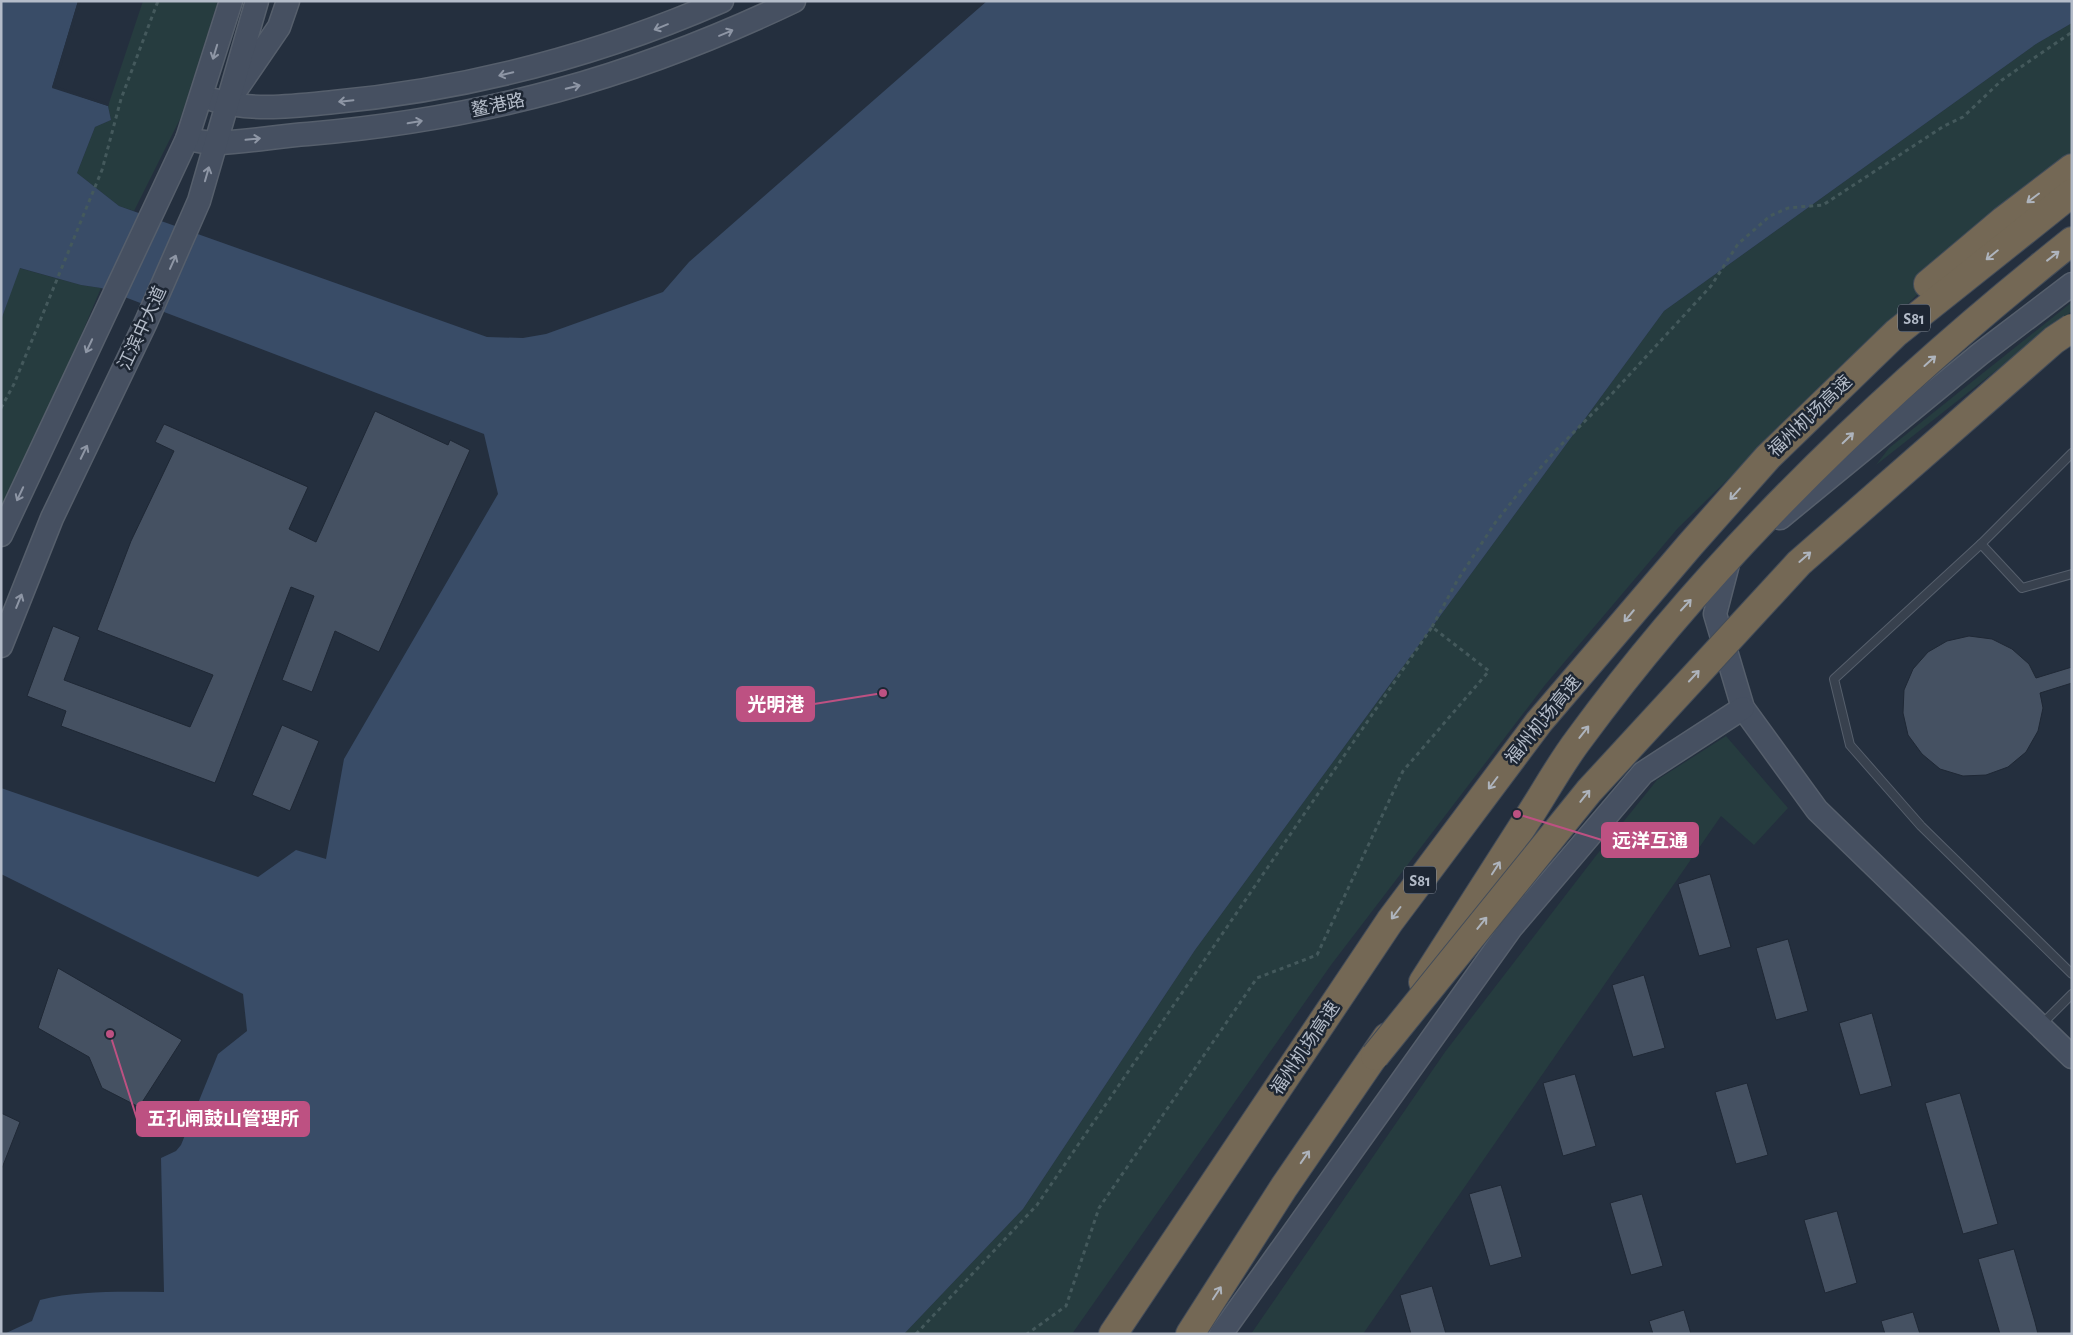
<svg xmlns="http://www.w3.org/2000/svg" width="2073" height="1335" font-family="'Alegreya Sans','Noto Sans SC',sans-serif">
	<style>
		.green { fill: #263c3f }
		.water { fill: #394c67 }
		.pier { fill: #242f3e }
		.building { fill: #455162; stroke: #1f2835 }
		.lines { fill: none; stroke-linecap: round; stroke-linejoin: round }
		.lane-casing { stroke: #565f6c; stroke-width: 10 }
		.secondary-casing { stroke: #565f6c; stroke-width: 25 }
		.highway-casing { stroke: #434c59; stroke-width: 30 }
		.path { stroke: #44595c; stroke-width: 3; stroke-dasharray: 4 4; stroke-linecap: butt }
		.lane { stroke: #38414e; stroke-width: 8 }
		.secondary { stroke: #465061; stroke-width: 22 }
		.highway { stroke: #746855; stroke-width: 28 }
		.highway-bridge-casing { stroke: #434c59; stroke-width: 30; stroke-linecap: butt }
		.highway-bridge { stroke: #746855; stroke-width: 28 }
		.oneway { stroke: #8e96a5 }
		.oneway2 { stroke: #aeb4bd }
		.labels { text-anchor: middle; stroke-width: 5; stroke-linejoin: round; paint-order: stroke }
		.shield { fill: #1d2633; stroke: #878f9c; stroke-width: 1 }
		.shield-label { font-size: 16px; font-weight: bold; fill: #b4bcc9 }
		.street-label { font-size: 18px; fill: #b4bcc9; stroke: #1d2633 }
		.leader { fill: none; stroke: #bd5182; stroke-width: 2 }
		.callout-dot { fill: #bd5182; stroke: #1d2633; stroke-width: 2 }
		.callout { fill: #bd5182; stroke: #bd5182; stroke-width: 2 }
		.callout-label { font-size: 19px; text-anchor: middle; font-weight: bold; fill: #fff }
	</style>
	<rect width="100%" height="100%" fill="#242f3e"/>
	<!-- green -->
	<g class="green">
		<path d="M 143,1 L 218,1 L 181,117 L 134,211 L 119,206 L 77,173 L 95,127 L 111,120 L 108,106 Z"/>
		<path d="M 2072,23 L 2072,160 L 2001,213 L 1678,528 L 1545,685 L 1331,965 L 1072,1334 L 904,1334 L 1023,1209 L 1195,950 L 1664,311 L 2036,44 Z"/>
		<path d="M 19,268 L 81,285 L 101,288 L 1,526 L 1,320 Z"/>
		<path d="M 2072,302 L 2072,311 L 1876,465 L 1889,448 Z"/>
		<path d="M 1726,736 L 1788,808 L 1754,845 L 1721,816 L 1363,1334 L 1251,1334 L 1445,1052 L 1595,857 L 1657,780 Z"/>
	</g>
	<!-- water -->
	<path class="water" d="M 1,1 L 78,1 L 52,87 L 108,106 L 111,120 L 95,127 L 77,173 L 119,206 L 487,337 L 523,338 L 546,334 L 663,292 L 689,262 L 987,1 L 2072,1 L 2072,23 L 2036,44 L 1664,311 L 1195,950 L 1023,1209 L 904,1334 L 4,1334 L 32,1321 L 40,1300 C 81,1290 122,1292 164,1292 L 161,1158 L 176,1151 L 181,1145 L 218,1054 L 247,1031 L 243,994 L 1,874 L 1,788 L 258,877 L 296,850 L 326,859 L 344,759 L 498,494 L 484,434 L 101,288 L 81,285 L 20,268 L 1,320 Z"/>
	<!-- pier -->
	<path class="pier" d="M 78,1 L 81,1 L 55,86 L 109,104 L 108,106 L 52,88 Z"/>
	<!-- building -->
	<g class="building">
		<path d="M 375,411 L 448,445 L 450,440 L 470,450 L 379,652 L 335,631 L 312,692 L 282,680 L 314,596 L 291,587 L 215,783 L 61,726 L 66,711 L 27,696 L 53,626 L 80,637 L 64,680 L 190,727 L 213,675 L 97,630 L 131,541 L 174,451 L 155,442 L 164,424 L 308,487 L 289,529 L 316,542 Z"/>
		<path d="M 1969,636 L 1992,639 L 2012,649 L 2029,664 L 2036,678 L 2072,667 L 2072,683 L 2040,693 L 2043,708 L 2038,731 L 2026,752 L 2008,767 L 1986,775 L 1963,776 L 1940,769 L 1922,754 L 1908,735 L 1903,713 L 1904,690 L 1913,669 L 1928,652 L 1947,641 Z"/>
		<path d="M 282,725 L 319,741 L 290,811 L 252,795 Z"/>
		<path d="M 1710,874 L 1731,947 L 1699,956 L 1678,884 Z"/>
		<path d="M 1788,939 L 1808,1011 L 1776,1020 L 1756,948 Z"/>
		<path d="M 58,968 L 182,1040 L 139,1107 L 102,1088 L 89,1057 L 38,1028 Z"/>
		<path d="M 1644,975 L 1665,1048 L 1633,1057 L 1612,985 Z"/>
		<path d="M 1872,1013 L 1892,1086 L 1860,1095 L 1839,1023 Z"/>
		<path d="M 1575,1074 L 1596,1146 L 1563,1156 L 1543,1083 Z"/>
		<path d="M 1747,1083 L 1768,1155 L 1736,1164 L 1715,1092 Z"/>
		<path d="M 1960,1093 L 1998,1224 L 1963,1234 L 1925,1103 Z"/>
		<path d="M 1,1113 L 20,1122 L 2,1168 L 1,1168 Z"/>
		<path d="M 1501,1185 L 1522,1257 L 1490,1266 L 1469,1194 Z"/>
		<path d="M 1642,1194 L 1663,1266 L 1631,1275 L 1610,1203 Z"/>
		<path d="M 1837,1211 L 1857,1283 L 1825,1293 L 1804,1220 Z"/>
		<path d="M 2014,1249 L 2035,1322 L 2038,1334 L 2000,1334 L 1978,1259 Z"/>
		<path d="M 1432,1286 L 1446,1334 L 1411,1334 L 1400,1295 Z"/>
		<path d="M 1684,1310 L 1691,1334 L 1653,1334 L 1649,1321 Z"/>
		<path d="M 1913,1312 L 1920,1334 L 1885,1334 L 1881,1321 Z"/>
	</g>
	<g class="lines">
		<!-- lane casing -->
		<g class="lane-casing">
			<g id="lane">
				<path d="M 2072,453 L 1981,544 L 1834,679 L 1850,745 L 1921,826 L 2072,974"/>
				<path d="M 1981,544 L 2022,588 L 2072,574"/>
				<path d="M 2041,1025 L 2072,994"/>
			</g>
		</g>
		<!-- secondary casing -->
		<g class="secondary-casing">
			<g id="secondary">
				<path d="M 238,87 L 279,27 L 288,1"/>
				<path d="M 214,100 C 252,112 295,106 334,102 C 468,89 599,55 722,1"/>
				<path d="M 187,139 C 197,141 208,143 217,143 C 247,142 278,136 308,134 C 484,119 635,77 794,1"/>
				<path d="M 1780,518 L 1980,354 L 2072,284"/>
				<path d="M 1,535 L 187,139 L 231,1"/>
				<path d="M 1732,557 L 1729,560 L 1715,614 L 1743,708 L 1817,810 L 2072,1057"/>
				<path d="M 1,646 L 52,518 L 146,322 L 199,201 L 257,1"/>
				<path d="M 1221,1334 L 1511,928 L 1643,773 L 1743,708"/>
			</g>
		</g>
		<!-- highway casing -->
		<g class="highway-casing">
			<g id="highway">
				<path d="M 1928,284 L 2004,220 L 2072,168"/>
				<path d="M 1423,982 C 1458,927 1493,873 1528,818 C 1545,792 1560,764 1579,739 C 1717,550 1890,386 2072,241"/>
				<path d="M 1113,1334 L 1390,921 L 1539,722 L 1690,545 L 1768,457 L 1896,333 L 2072,193"/>
				<path d="M 1190,1334 L 1284,1187 L 1387,1037"/>
			</g>
		</g>
		<!-- path -->
		<g class="path">
			<path d="M 1,408 L 14,384 L 102,170 L 121,99 L 158,1"/>
			<path d="M 1432,627 L 1457,581 L 1495,523 L 1521,490 L 1556,450 L 1609,397 L 1711,286 L 1738,244 L 1770,216 L 1788,208 L 1823,205 L 1944,126 L 1963,117 L 2002,80 L 2072,32"/>
			<path d="M 916,1334 L 1037,1205 L 1432,627 L 1489,671 L 1403,771 L 1317,955 L 1257,978 L 1099,1208 L 1066,1306 L 1027,1334"/>
		</g>
		<!-- lane -->
		<use href="#lane" class="lane"/>
		<!-- secondary -->
		<use href="#secondary" class="secondary"/>
		<!-- highway -->
		<use href="#highway" class="highway"/>
		<!-- highway-bridge casing -->
		<g class="highway-bridge-casing">
			<path id="highway-bridge" d="M 1375,1056 L 1589,791 L 1799,563 L 2054,340 L 2072,328"/>
		</g>
		<!-- highway-bridge -->
		<use href="#highway-bridge" class="highway-bridge"/>
	</g>
	<!-- one-way arrows -->
	<defs><path id="oneway-shaft" d="M-6 0H5M1.5-3L5.5 0L1.5 3" fill="none" stroke-width="1.6" stroke-linecap="round" stroke-linejoin="round" transform="scale(1.25)"/></defs>
	<g class="oneway">
		<use href="#oneway-shaft" transform="translate(661 27) rotate(158)"/>
		<use href="#oneway-shaft" transform="translate(726 33) rotate(-23)"/>
		<use href="#oneway-shaft" transform="translate(215 52) rotate(107)"/>
		<use href="#oneway-shaft" transform="translate(506 74) rotate(166)"/>
		<use href="#oneway-shaft" transform="translate(573 87) rotate(-14)"/>
		<use href="#oneway-shaft" transform="translate(346 101) rotate(174)"/>
		<use href="#oneway-shaft" transform="translate(415 122) rotate(-10)"/>
		<use href="#oneway-shaft" transform="translate(253 139) rotate(-6)"/>
		<use href="#oneway-shaft" transform="translate(207 174) rotate(-74)"/>
		<use href="#oneway-shaft" transform="translate(173 262) rotate(-66)"/>
		<use href="#oneway-shaft" transform="translate(89 346) rotate(115)"/>
		<use href="#oneway-shaft" transform="translate(84 452) rotate(-64)"/>
		<use href="#oneway-shaft" transform="translate(20 494) rotate(115)"/>
		<use href="#oneway-shaft" transform="translate(19 601) rotate(-68)"/>
	</g>
	<g class="oneway2">
		<use href="#oneway-shaft" transform="translate(2033 198) rotate(143)"/>
		<use href="#oneway-shaft" transform="translate(1992 255) rotate(141)"/>
		<use href="#oneway-shaft" transform="translate(2053 256) rotate(-38)"/>
		<use href="#oneway-shaft" transform="translate(1930 361) rotate(-42)"/>
		<use href="#oneway-shaft" transform="translate(1848 438) rotate(-44)"/>
		<use href="#oneway-shaft" transform="translate(1735 494) rotate(132)"/>
		<use href="#oneway-shaft" transform="translate(1805 557) rotate(-41)"/>
		<use href="#oneway-shaft" transform="translate(1686 605) rotate(-47)"/>
		<use href="#oneway-shaft" transform="translate(1629 616) rotate(130)"/>
		<use href="#oneway-shaft" transform="translate(1694 676) rotate(-47)"/>
		<use href="#oneway-shaft" transform="translate(1584 732) rotate(-52)"/>
		<use href="#oneway-shaft" transform="translate(1493 783) rotate(127)"/>
		<use href="#oneway-shaft" transform="translate(1585 796) rotate(-51)"/>
		<use href="#oneway-shaft" transform="translate(1496 868) rotate(-57)"/>
		<use href="#oneway-shaft" transform="translate(1396 913) rotate(127)"/>
		<use href="#oneway-shaft" transform="translate(1482 923) rotate(-51)"/>
		<use href="#oneway-shaft" transform="translate(1305 1157) rotate(-55)"/>
		<use href="#oneway-shaft" transform="translate(1217 1293) rotate(-57)"/>
	</g>
	<g class="labels">
		<!-- shield labels -->
		<g class="shield">
			<rect x="1898" y="304.5" width="32" height="27" rx="4"/>
			<rect x="1404" y="866.5" width="32" height="27" rx="4"/>
		</g>
		<g class="shield-label">
			<text x="1914" y="324">S81</text>
			<text x="1420" y="886">S81</text>
		</g>
		<!-- street labels -->
		<g class="street-label">
			<text transform="translate(498 105) rotate(-12)" y="6">鳌港路</text>
			<text transform="translate(142 328) rotate(-65)" y="6">江滨中大道</text>
			<text transform="translate(1810 416) rotate(-44)" y="6">福州机场高速</text>
			<text transform="translate(1543 720) rotate(-51)" y="6">福州机场高速</text>
			<text transform="translate(1305 1048) rotate(-56)" y="6">福州机场高速</text>
		</g>
	</g>
	<!-- callouts -->
	<path class="leader" d="M883 693L814 704M1517 814L1602 840M110 1034L137 1119"/>
	<g class="callout-dot">
		<circle cx="883" cy="693" r="5"/>
		<circle cx="1517" cy="814" r="5"/>
		<circle cx="110" cy="1034" r="5"/>
	</g>
	<g class="callout">
		<rect x="737" y="687" width="77" height="34" rx="5"/>
		<rect x="1602" y="823" width="96" height="34" rx="5"/>
		<rect x="137" y="1102" width="172" height="34" rx="5"/>
	</g>
	<g class="callout-label">
		<text x="776" y="711">光明港</text>
		<text x="1650" y="847">远洋互通</text>
		<text x="223" y="1125">五孔闸鼓山管理所</text>
	</g>
	<!-- border -->
	<rect width="2073" height="1335" fill="none" stroke="#b4bcc9" stroke-width="5"/>
</svg>
